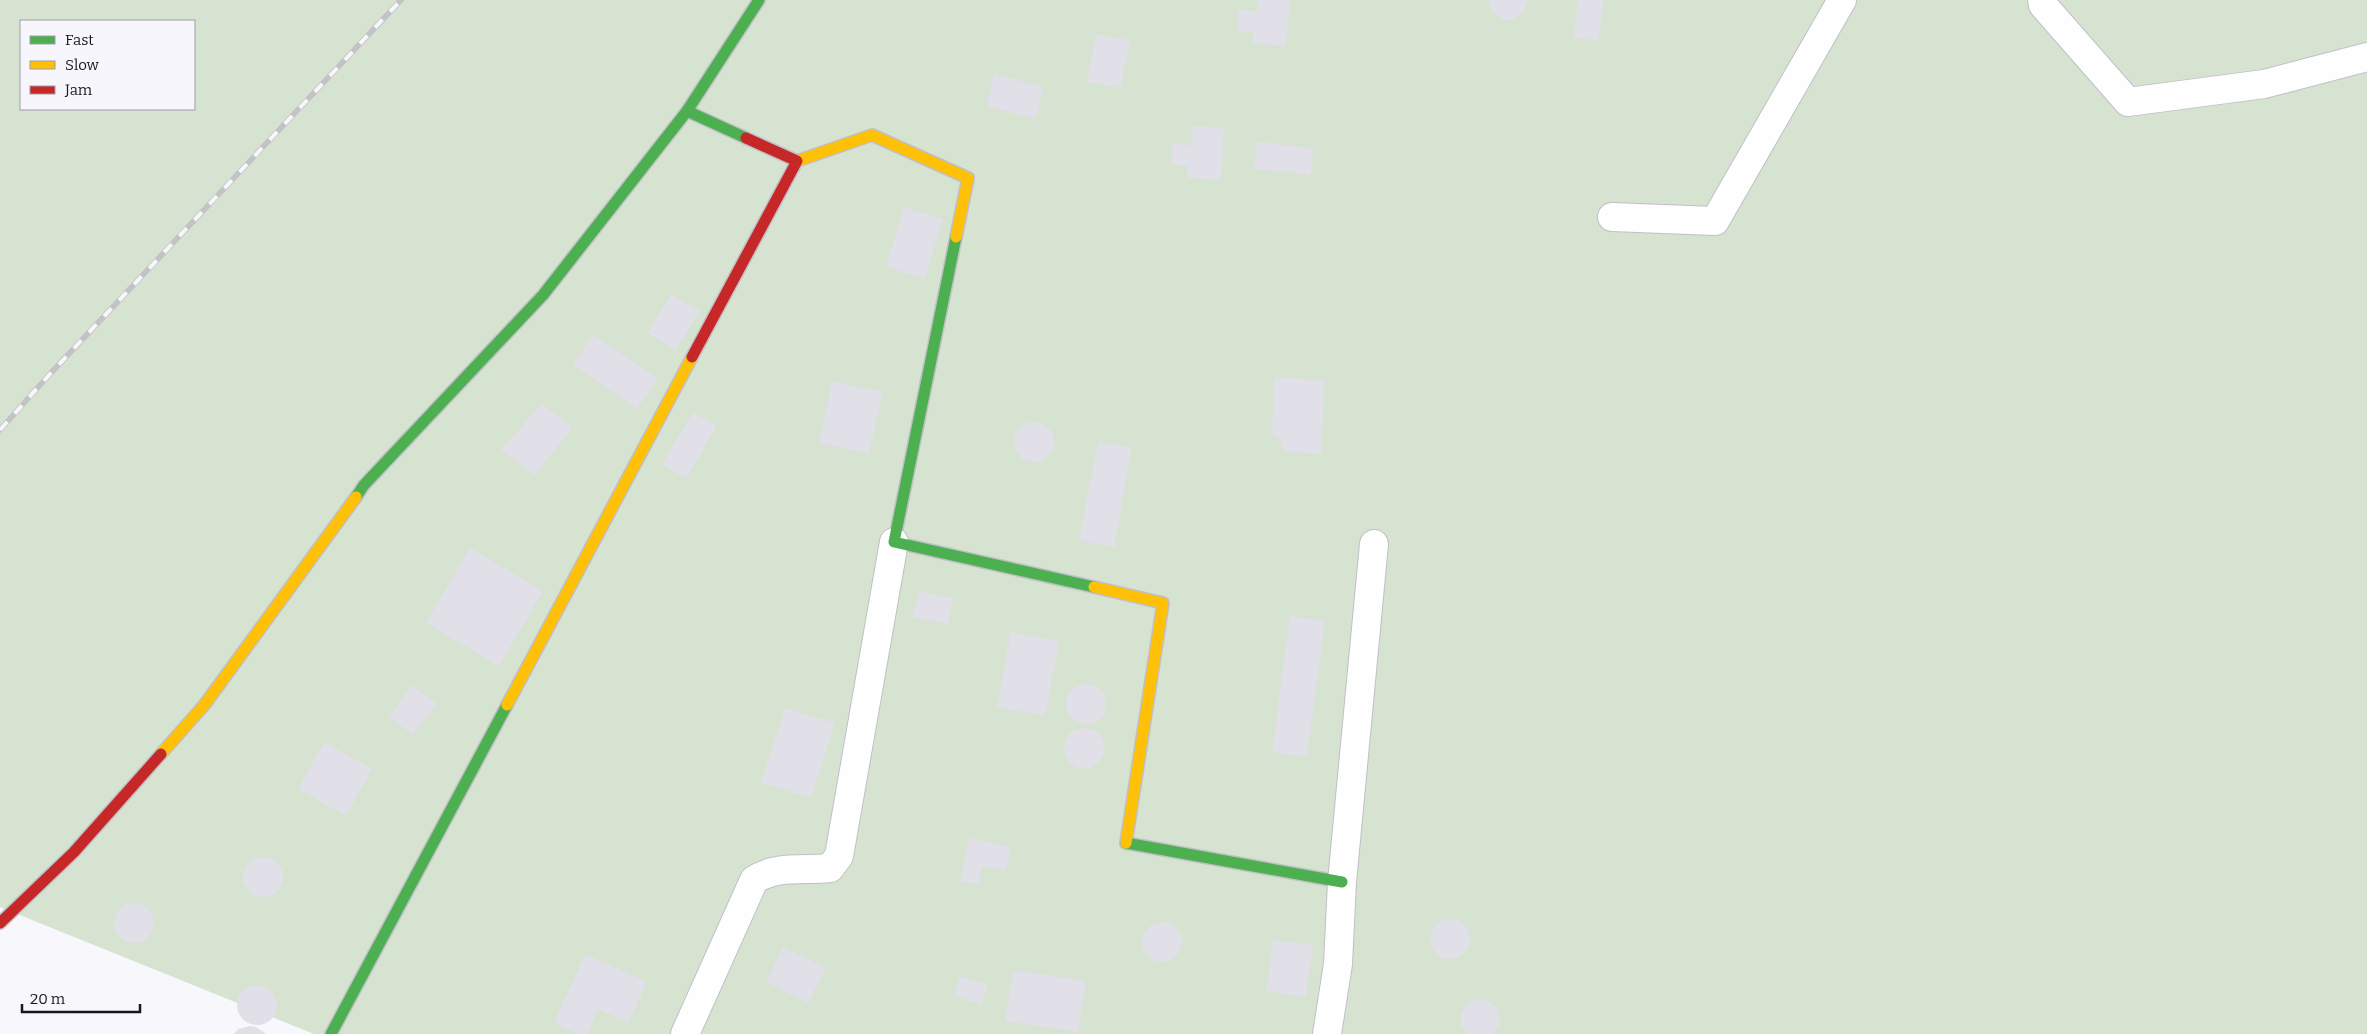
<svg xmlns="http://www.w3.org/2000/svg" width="2367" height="1034" font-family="Bitter,serif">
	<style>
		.green { fill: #d5e3d0; fill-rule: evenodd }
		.building { fill: #e1dfe7 }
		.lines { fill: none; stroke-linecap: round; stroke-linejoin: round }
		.street-casing { stroke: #c1bfc7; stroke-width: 30 }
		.fast-casing { stroke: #c1bfc7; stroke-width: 14 }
		.slow-casing { stroke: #c1bfc7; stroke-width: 14 }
		.jam-casing { stroke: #c1bfc7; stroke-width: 14 }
		.street { stroke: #fefefe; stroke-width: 28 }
		.fast { stroke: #4caf50; stroke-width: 11 }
		.slow { stroke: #ffc107; stroke-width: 11 }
		.jam { stroke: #c62828; stroke-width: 11 }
		.rail-casing { stroke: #c3c2c5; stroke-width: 5.5 }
		.rail { stroke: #f7f6fc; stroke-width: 4; stroke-dasharray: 11; stroke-linecap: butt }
	</style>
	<rect width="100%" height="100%" fill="#f8f7fb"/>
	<!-- green -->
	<path class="green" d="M 0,0 L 2367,0 L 2367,1034 L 314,1034 L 0,907 ZM 21,21 L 194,21 L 194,109 L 21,109 Z"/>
	<!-- building -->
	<g class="building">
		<path d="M 1257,0 L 1290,0 L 1286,46 L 1252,44 L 1253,32 L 1237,31 L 1238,10 L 1257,11 Z"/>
		<path d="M 1488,0 L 1528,0 L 1528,2 L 1522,14 L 1511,20 L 1504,20 L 1493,13 Z"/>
		<path d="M 1578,0 L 1604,0 L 1598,40 L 1573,38 Z"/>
		<path d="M 1096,34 L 1130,40 L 1121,88 L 1087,82 Z"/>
		<path d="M 994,74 L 1044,87 L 1035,119 L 986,106 Z"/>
		<path d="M 1192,126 L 1224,128 L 1221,180 L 1187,178 L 1187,166 L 1171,165 L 1172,144 L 1191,145 Z"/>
		<path d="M 1257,142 L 1313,148 L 1311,175 L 1254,169 Z"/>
		<path d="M 904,207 L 943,219 L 925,279 L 886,267 Z"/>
		<path d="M 671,294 L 700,311 L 676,350 L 647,333 Z"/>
		<path d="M 593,334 L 658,378 L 637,409 L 573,365 Z"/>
		<path d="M 1275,377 L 1325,380 L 1321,454 L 1284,452 L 1280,439 L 1271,435 Z"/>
		<path d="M 832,381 L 883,392 L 869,454 L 819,443 Z"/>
		<path d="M 541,404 L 573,427 L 535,475 L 501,450 Z"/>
		<path d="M 693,412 L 717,426 L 686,479 L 662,464 Z"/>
		<circle cx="1034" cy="442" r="20"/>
		<path d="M 1098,442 L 1132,447 L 1114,548 L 1079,540 Z"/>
		<path d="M 470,548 L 543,591 L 499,666 L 426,623 Z"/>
		<path d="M 919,591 L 953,598 L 948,624 L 913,617 Z"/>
		<path d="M 1290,616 L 1325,621 L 1307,757 L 1272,752 Z"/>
		<path d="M 1011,632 L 1059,641 L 1045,716 L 997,707 Z"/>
		<circle cx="1086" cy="704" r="20"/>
		<path d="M 412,685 L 437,704 L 413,735 L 389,717 Z"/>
		<path d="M 785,708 L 835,723 L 811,798 L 761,783 Z"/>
		<circle cx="1084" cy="748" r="20"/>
		<path d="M 324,742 L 372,769 L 346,816 L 298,789 Z"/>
		<path d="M 969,838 L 1011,847 L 1006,871 L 982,866 L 979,884 L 960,881 Z"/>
		<circle cx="263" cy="877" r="20"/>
		<circle cx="134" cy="923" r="20"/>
		<circle cx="1450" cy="939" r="20"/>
		<circle cx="1162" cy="942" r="20"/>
		<path d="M 1273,940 L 1313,945 L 1306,997 L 1266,991 Z"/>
		<path d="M 783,947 L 826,968 L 808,1003 L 766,982 Z"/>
		<path d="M 585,954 L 647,982 L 629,1023 L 598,1009 L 587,1034 L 578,1034 L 554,1023 Z"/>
		<path d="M 1013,970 L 1086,981 L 1078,1032 L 1005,1021 Z"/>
		<path d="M 960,976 L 988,984 L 982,1005 L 954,996 Z"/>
		<circle cx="257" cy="1005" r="20"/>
		<path d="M 1480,999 L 1486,1000 L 1497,1008 L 1500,1021 L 1498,1027 L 1492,1034 L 1468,1034 L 1461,1026 L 1461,1014 L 1468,1003 Z"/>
		<path d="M 250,1026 L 256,1027 L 266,1034 L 234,1034 L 238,1029 Z"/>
	</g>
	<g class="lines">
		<!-- street casing -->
		<g class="street-casing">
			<g id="street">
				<path d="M 2042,0 L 2043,5 L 2128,102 L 2264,84 L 2367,57"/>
				<path d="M 1612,217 L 1715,221 L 1842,0"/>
				<path d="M 685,1034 L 754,880 C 777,865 803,871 830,868 L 839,856 L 894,542"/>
				<path d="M 1327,1034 L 1338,964 L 1342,882 L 1374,544"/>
			</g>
		</g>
		<!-- fast casing -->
		<g class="fast-casing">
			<g id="fast">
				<path d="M 746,138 L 687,111 L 759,0"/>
				<path d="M 956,237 L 894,542 L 1094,587"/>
				<path d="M 356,497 L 364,485 L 543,295 L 687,111"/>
				<path d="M 1126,843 L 1342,882"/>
				<path d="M 331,1034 L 507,705"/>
			</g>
		</g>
		<!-- slow casing -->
		<g class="slow-casing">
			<g id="slow">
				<path d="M 797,161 L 872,135 L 968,178 L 956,237"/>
				<path d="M 1094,587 L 1163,603 L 1126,843"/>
				<path d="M 507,705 L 692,357"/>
				<path d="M 161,754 L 205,704 L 356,497"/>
			</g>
		</g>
		<!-- jam casing -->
		<g class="jam-casing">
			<g id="jam">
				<path d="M 692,357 L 797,161 L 746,138"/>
				<path d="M 0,923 L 74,852 L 161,754"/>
			</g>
		</g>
		<!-- street -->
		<use href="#street" class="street"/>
		<!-- fast -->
		<use href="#fast" class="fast"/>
		<!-- slow -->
		<use href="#slow" class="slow"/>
		<!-- jam -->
		<use href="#jam" class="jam"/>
		<!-- rail casing -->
		<g class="rail-casing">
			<path id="rail" d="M 0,430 L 49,375 L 401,0"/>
		</g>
		<!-- rail -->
		<use href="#rail" class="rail"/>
	</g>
	<!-- legend -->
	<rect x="20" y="20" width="175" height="90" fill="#f7f6fc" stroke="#9f9da5"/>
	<rect x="30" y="36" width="25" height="8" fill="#4caf50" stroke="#9f9da5"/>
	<text x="65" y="45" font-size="15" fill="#1a1722">Fast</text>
	<rect x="30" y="61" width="25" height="8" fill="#ffc107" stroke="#9f9da5"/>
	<text x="65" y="70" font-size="15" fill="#1a1722">Slow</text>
	<rect x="30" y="86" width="25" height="8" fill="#c62828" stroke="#9f9da5"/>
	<text x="65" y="95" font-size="15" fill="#1a1722">Jam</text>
	<!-- scale -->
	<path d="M22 1004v8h118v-8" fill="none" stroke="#1a1722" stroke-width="2.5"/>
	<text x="30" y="1004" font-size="15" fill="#1a1722" stroke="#f7f6fc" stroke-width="4" paint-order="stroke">20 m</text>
</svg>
